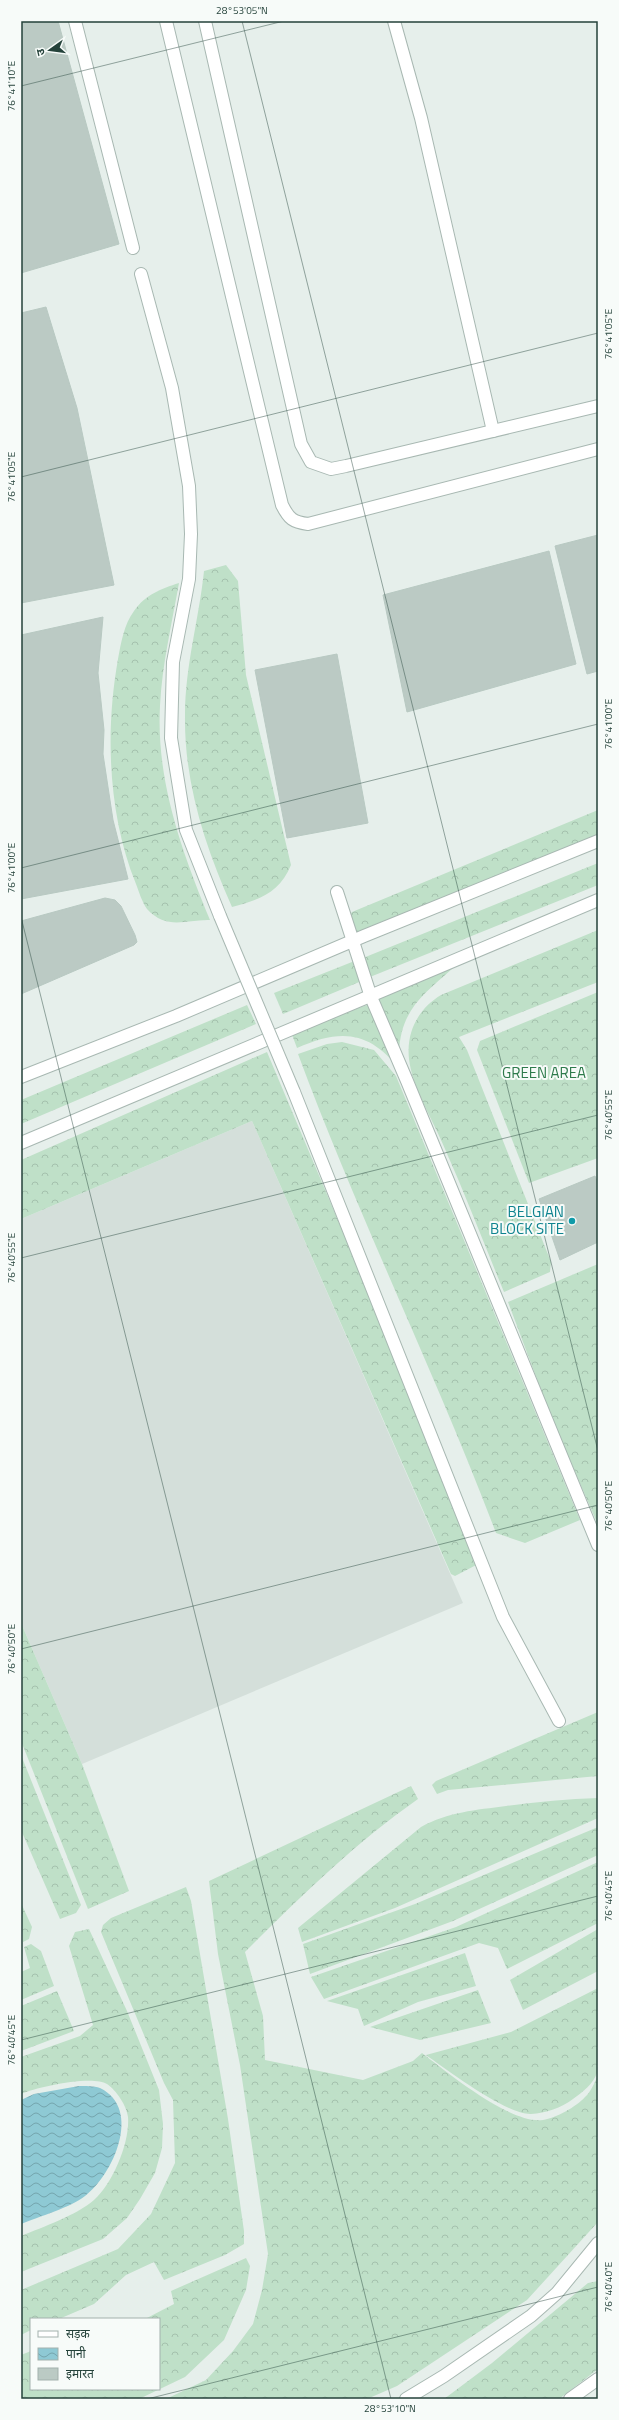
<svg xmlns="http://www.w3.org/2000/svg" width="619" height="2420" font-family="'Titillium Web','Noto Sans Devanagari',sans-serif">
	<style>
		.built { fill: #d4dfda }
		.forest { fill: url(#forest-crowns) }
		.water { fill: url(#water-waves) }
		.building { fill: #bbcac4; stroke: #b8c9c2 }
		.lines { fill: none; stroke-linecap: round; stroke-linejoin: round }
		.minor-casing { stroke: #a8b8b2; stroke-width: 14 }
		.tertiary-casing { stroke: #a8b8b2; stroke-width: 14 }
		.minor { stroke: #fff; stroke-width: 12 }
		.tertiary { stroke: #fff; stroke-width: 12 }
		.minor-bridge-casing { stroke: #a8b8b2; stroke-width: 14; stroke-linecap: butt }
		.minor-bridge { stroke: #fff; stroke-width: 12 }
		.ticks { fill: none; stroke: #24423a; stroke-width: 1; stroke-opacity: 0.45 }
		.culture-dot { fill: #0f9aa8; stroke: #f7fbf9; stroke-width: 1.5 }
		.labels { text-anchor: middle; stroke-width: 4; stroke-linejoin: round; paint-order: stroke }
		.park-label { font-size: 15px; fill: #2d7a4b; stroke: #f7fbf9 }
		.culture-label { font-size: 15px; fill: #0d838f; stroke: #f7fbf9; text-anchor: end }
		.neatline { fill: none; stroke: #24423a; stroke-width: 1.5 }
		.ticks-label { font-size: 10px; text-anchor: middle; fill: #24423a }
	</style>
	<defs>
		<pattern id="forest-crowns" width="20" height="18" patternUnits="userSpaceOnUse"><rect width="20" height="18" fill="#bfe0c8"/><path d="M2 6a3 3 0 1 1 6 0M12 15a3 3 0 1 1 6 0" fill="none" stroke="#a4c1ad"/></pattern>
		<pattern id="water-waves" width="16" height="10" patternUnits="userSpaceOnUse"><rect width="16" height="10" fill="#8ec9d4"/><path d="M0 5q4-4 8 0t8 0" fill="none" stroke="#74a5ad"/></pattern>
	</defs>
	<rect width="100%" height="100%" fill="#e6efeb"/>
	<!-- built -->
	<path class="built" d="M 252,1121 L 463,1603 L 82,1764 L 21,1623 L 21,1219 Z"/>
	<!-- forest -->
	<g class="forest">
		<path d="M 226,565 L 238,581 L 246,675 L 291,865 C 280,892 260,900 232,907 C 205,846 184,783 185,715 C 185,666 199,619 204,571 Z"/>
		<path d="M 179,583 C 172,623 162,665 160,706 C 156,781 182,852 210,920 C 187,919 167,931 147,909 C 142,902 139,892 136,884 C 108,815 105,732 118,659 C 121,643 124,624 134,611 C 146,594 161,589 179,583 Z"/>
		<path d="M 598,810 L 598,838 L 355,937 L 350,915 L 352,912 Z"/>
		<path d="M 598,863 L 598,885 L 370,977 L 363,958 Z"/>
		<path d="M 598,930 L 598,982 L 459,1037 L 467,1050 L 551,1262 L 550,1272 L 504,1292 C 484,1244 466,1196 445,1149 C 434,1122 412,1087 409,1059 C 406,1032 418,1009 441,995 Z"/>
		<path d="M 357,960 L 364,980 L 283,1014 L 274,993 Z"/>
		<path d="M 450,965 L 453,968 C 424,994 401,1009 399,1052 L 375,1002 L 381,997 Z"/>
		<path d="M 598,992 L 598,1158 L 529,1183 L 477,1050 L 480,1041 Z"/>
		<path d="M 370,1004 L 401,1071 C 370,1031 342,1028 297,1048 L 291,1032 Z"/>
		<path d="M 247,1005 L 256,1024 L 21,1124 L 21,1100 Z"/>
		<path d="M 342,1042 L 374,1050 L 396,1076 L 580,1520 L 525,1543 L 496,1533 C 435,1372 358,1216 298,1054 L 327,1044 Z"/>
		<path d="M 267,1052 L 482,1562 L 455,1576 L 451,1574 L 252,1121 L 21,1219 L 21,1160 Z"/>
		<path d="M 598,1264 L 598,1525 L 550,1414 L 508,1302 Z"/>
		<path d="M 21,1623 L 82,1764 L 129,1891 L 88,1909 L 21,1741 Z"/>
		<path d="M 598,1712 L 598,1776 L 448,1790 L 437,1794 L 432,1785 L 436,1781 Z"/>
		<path d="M 21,1755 L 81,1905 L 76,1913 L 60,1919 L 21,1830 Z"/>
		<path d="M 411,1786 L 418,1799 C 355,1843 299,1898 245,1952 L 263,2016 L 265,2060 L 363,2080 L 413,2061 L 422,2053 C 447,2072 511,2125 543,2120 C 556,2118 576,2107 585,2097 C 591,2092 594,2083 598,2076 L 598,2222 L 527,2300 L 397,2386 L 367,2399 L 166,2399 L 206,2380 L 233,2351 L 253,2324 L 262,2290 L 268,2254 L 240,2065 L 218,1954 L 209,1881 Z"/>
		<path d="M 598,1798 L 598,1818 L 395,1908 L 302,1942 L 298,1928 L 421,1827 C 448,1812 476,1810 506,1806 C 537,1802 567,1799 598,1798 Z"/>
		<path d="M 598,1827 L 598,1855 L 453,1921 L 310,1974 L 303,1944 L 415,1904 Z"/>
		<path d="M 598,1862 L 598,1923 L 507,1969 L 498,1948 L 479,1943 L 324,1999 L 311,1977 L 456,1927 Z"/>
		<path d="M 186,1887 L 191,1901 L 228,2119 L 244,2231 L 244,2244 L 225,2255 L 164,2280 L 154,2262 L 126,2275 L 94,2304 L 59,2319 L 31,2319 L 31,2330 L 21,2335 L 21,2290 L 118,2249 L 151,2214 L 175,2163 L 173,2100 L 164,2083 L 101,1932 L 103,1925 L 111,1918 Z"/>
		<path d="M 21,1903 L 32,1927 L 29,1939 L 23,1942 Z"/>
		<path d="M 89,1929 L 127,2011 L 159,2090 L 163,2124 L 162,2148 L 155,2173 L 140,2199 L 127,2218 L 103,2239 L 21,2272 L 21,2236 C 43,2227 77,2215 94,2200 C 113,2183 130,2142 128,2117 C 127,2106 116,2090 107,2084 C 92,2075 37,2087 21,2094 L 21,2057 L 80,2036 L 93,2025 L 69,1946 L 75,1932 Z"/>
		<path d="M 598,1929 L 598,1971 L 523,2010 L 510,1980 Z"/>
		<path d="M 31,1944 L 41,1951 L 54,1986 L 21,2000 L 21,1972 L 30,1968 L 24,1947 Z"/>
		<path d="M 465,1953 L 476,1986 L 418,2002 L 364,2026 L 358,2009 L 327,2001 Z"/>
		<path d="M 598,1988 C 598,2002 601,2064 597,2073 C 593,2084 583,2092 573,2099 C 561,2108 546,2113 531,2114 C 507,2115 447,2070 426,2055 L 511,2032 Z"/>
		<path d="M 478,1990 L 491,2023 L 420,2040 L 370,2027 Z"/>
		<path d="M 57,1991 L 74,2031 L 21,2051 L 21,2006 Z"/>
		<path d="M 246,2258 L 250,2266 L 246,2290 L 224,2340 L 185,2377 L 139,2399 L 21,2399 L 21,2355 L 31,2351 L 31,2389 L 159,2389 L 159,2319 L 145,2319 L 174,2304 L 171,2291 Z"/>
		<path d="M 598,2281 L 598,2369 L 559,2399 L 444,2399 L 492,2363 L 588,2283 Z"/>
	</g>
	<!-- water -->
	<path class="water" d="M 79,2086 C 85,2086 94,2086 100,2088 C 143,2109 113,2175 85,2196 C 72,2207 38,2217 21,2224 L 21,2100 L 34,2094 Z"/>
	<!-- building -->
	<g class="building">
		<path d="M 21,21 L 58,21 L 119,244 L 21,273 Z"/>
		<path d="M 46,307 L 77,408 L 114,585 L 21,603 L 21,313 Z"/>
		<path d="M 598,535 L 598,671 L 587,674 L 555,546 Z"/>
		<path d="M 549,551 L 576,664 L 407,712 L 383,595 Z"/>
		<path d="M 103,617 L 98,673 L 104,730 L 103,754 L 113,820 L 128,879 L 21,899 L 21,635 Z"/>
		<path d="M 337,654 L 368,823 L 287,838 L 255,670 Z"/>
		<path d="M 105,898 L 115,900 L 121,906 L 135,935 L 137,942 L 134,945 L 21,994 L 21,921 Z"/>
		<path d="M 595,1176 L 598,1184 L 598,1242 L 560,1260 L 539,1199 Z"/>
	</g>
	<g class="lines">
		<!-- minor casing -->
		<g class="minor-casing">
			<g id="minor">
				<path d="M 75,21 L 133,248"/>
				<path d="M 205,21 L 301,444 L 311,462 L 331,469 L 346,466 L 598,406"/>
				<path d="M 394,21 L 421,118 L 493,431"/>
				<path d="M 141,274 L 172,388 L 189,486 L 191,534 L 189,579 L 173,662 L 171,738 L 186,830 L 220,916"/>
				<path d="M 337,892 L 371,997 L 407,1081 L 598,1545"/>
				<path d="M 21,1077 L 176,1016 L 364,936 L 598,841"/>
				<path d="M 294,1092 L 503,1617 L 559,1721"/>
				<path d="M 406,2399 L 444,2376 L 531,2316 L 557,2293 L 598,2243"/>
				<path d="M 570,2399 L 598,2379"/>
			</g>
		</g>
		<!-- tertiary casing -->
		<g class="tertiary-casing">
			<g id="tertiary">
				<path d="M 166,21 L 282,505 C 289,519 293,522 308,524 L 598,449"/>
				<path d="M 21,1143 L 598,900"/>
			</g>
		</g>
		<!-- minor -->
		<use href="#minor" class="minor"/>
		<!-- tertiary -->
		<use href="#tertiary" class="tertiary"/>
		<!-- minor-bridge casing -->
		<g class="minor-bridge-casing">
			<path id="minor-bridge" d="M 220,916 L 294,1092"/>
		</g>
		<!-- minor-bridge -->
		<use href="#minor-bridge" class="minor-bridge"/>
	</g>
	<!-- ticks -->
	<path class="ticks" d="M 242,21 L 598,1451M 21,86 L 284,21M 21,477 L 598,333M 21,868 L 598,724M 21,917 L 391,2399M 21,1258 L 598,1115M 21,1649 L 598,1505M 21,2040 L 598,1896M 147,2399 L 598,2287"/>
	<!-- markers -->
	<circle class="culture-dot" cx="572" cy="1221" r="4"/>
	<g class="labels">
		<!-- park labels -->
		<g class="park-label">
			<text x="544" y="1078">GREEN AREA</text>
		</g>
		<!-- culture labels -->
		<g class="culture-label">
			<text x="564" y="1217">BELGIAN<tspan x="564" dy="17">BLOCK SITE</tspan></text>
		</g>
	</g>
	<!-- border -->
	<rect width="619" height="2420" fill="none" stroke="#f7fbf9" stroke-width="44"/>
	<!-- legend -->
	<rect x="30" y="2318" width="130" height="72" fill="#f7fbf9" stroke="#a3b1ad"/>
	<rect x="38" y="2331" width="20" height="6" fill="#ffffff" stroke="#a3b1ad"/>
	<text x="66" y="2338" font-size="12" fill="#24423a">सड़क</text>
	<rect x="38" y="2348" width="20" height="12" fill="url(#water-waves)" stroke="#a3b1ad"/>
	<text x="66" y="2358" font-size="12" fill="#24423a">पानी</text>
	<rect x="38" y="2368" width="20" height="12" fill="#bbcac4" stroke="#a3b1ad"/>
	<text x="66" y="2378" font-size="12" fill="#24423a">इमारत</text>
	<!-- north arrow -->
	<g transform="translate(50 50) rotate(256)" stroke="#f7fbf9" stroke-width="3" paint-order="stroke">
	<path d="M0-3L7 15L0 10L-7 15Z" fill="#24423a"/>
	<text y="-6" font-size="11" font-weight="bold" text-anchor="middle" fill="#24423a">उ</text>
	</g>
	<rect x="22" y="22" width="575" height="2376" class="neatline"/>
	<g class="ticks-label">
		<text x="242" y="14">28°53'05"N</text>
		<text transform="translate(11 86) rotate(-90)" y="4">76°41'10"E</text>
		<text transform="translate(608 334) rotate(-90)" y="4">76°41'05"E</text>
		<text transform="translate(11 477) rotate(-90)" y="4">76°41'05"E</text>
		<text transform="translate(608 724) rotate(-90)" y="4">76°41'00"E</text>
		<text transform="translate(11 868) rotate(-90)" y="4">76°41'00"E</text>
		<text transform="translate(608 1115) rotate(-90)" y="4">76°40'55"E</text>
		<text transform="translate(11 1258) rotate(-90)" y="4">76°40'55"E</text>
		<text transform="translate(608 1506) rotate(-90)" y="4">76°40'50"E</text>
		<text transform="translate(11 1649) rotate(-90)" y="4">76°40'50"E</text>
		<text transform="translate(608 1896) rotate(-90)" y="4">76°40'45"E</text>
		<text transform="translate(11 2040) rotate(-90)" y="4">76°40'45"E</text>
		<text transform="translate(608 2287) rotate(-90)" y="4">76°40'40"E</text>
		<text x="390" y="2412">28°53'10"N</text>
	</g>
</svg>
